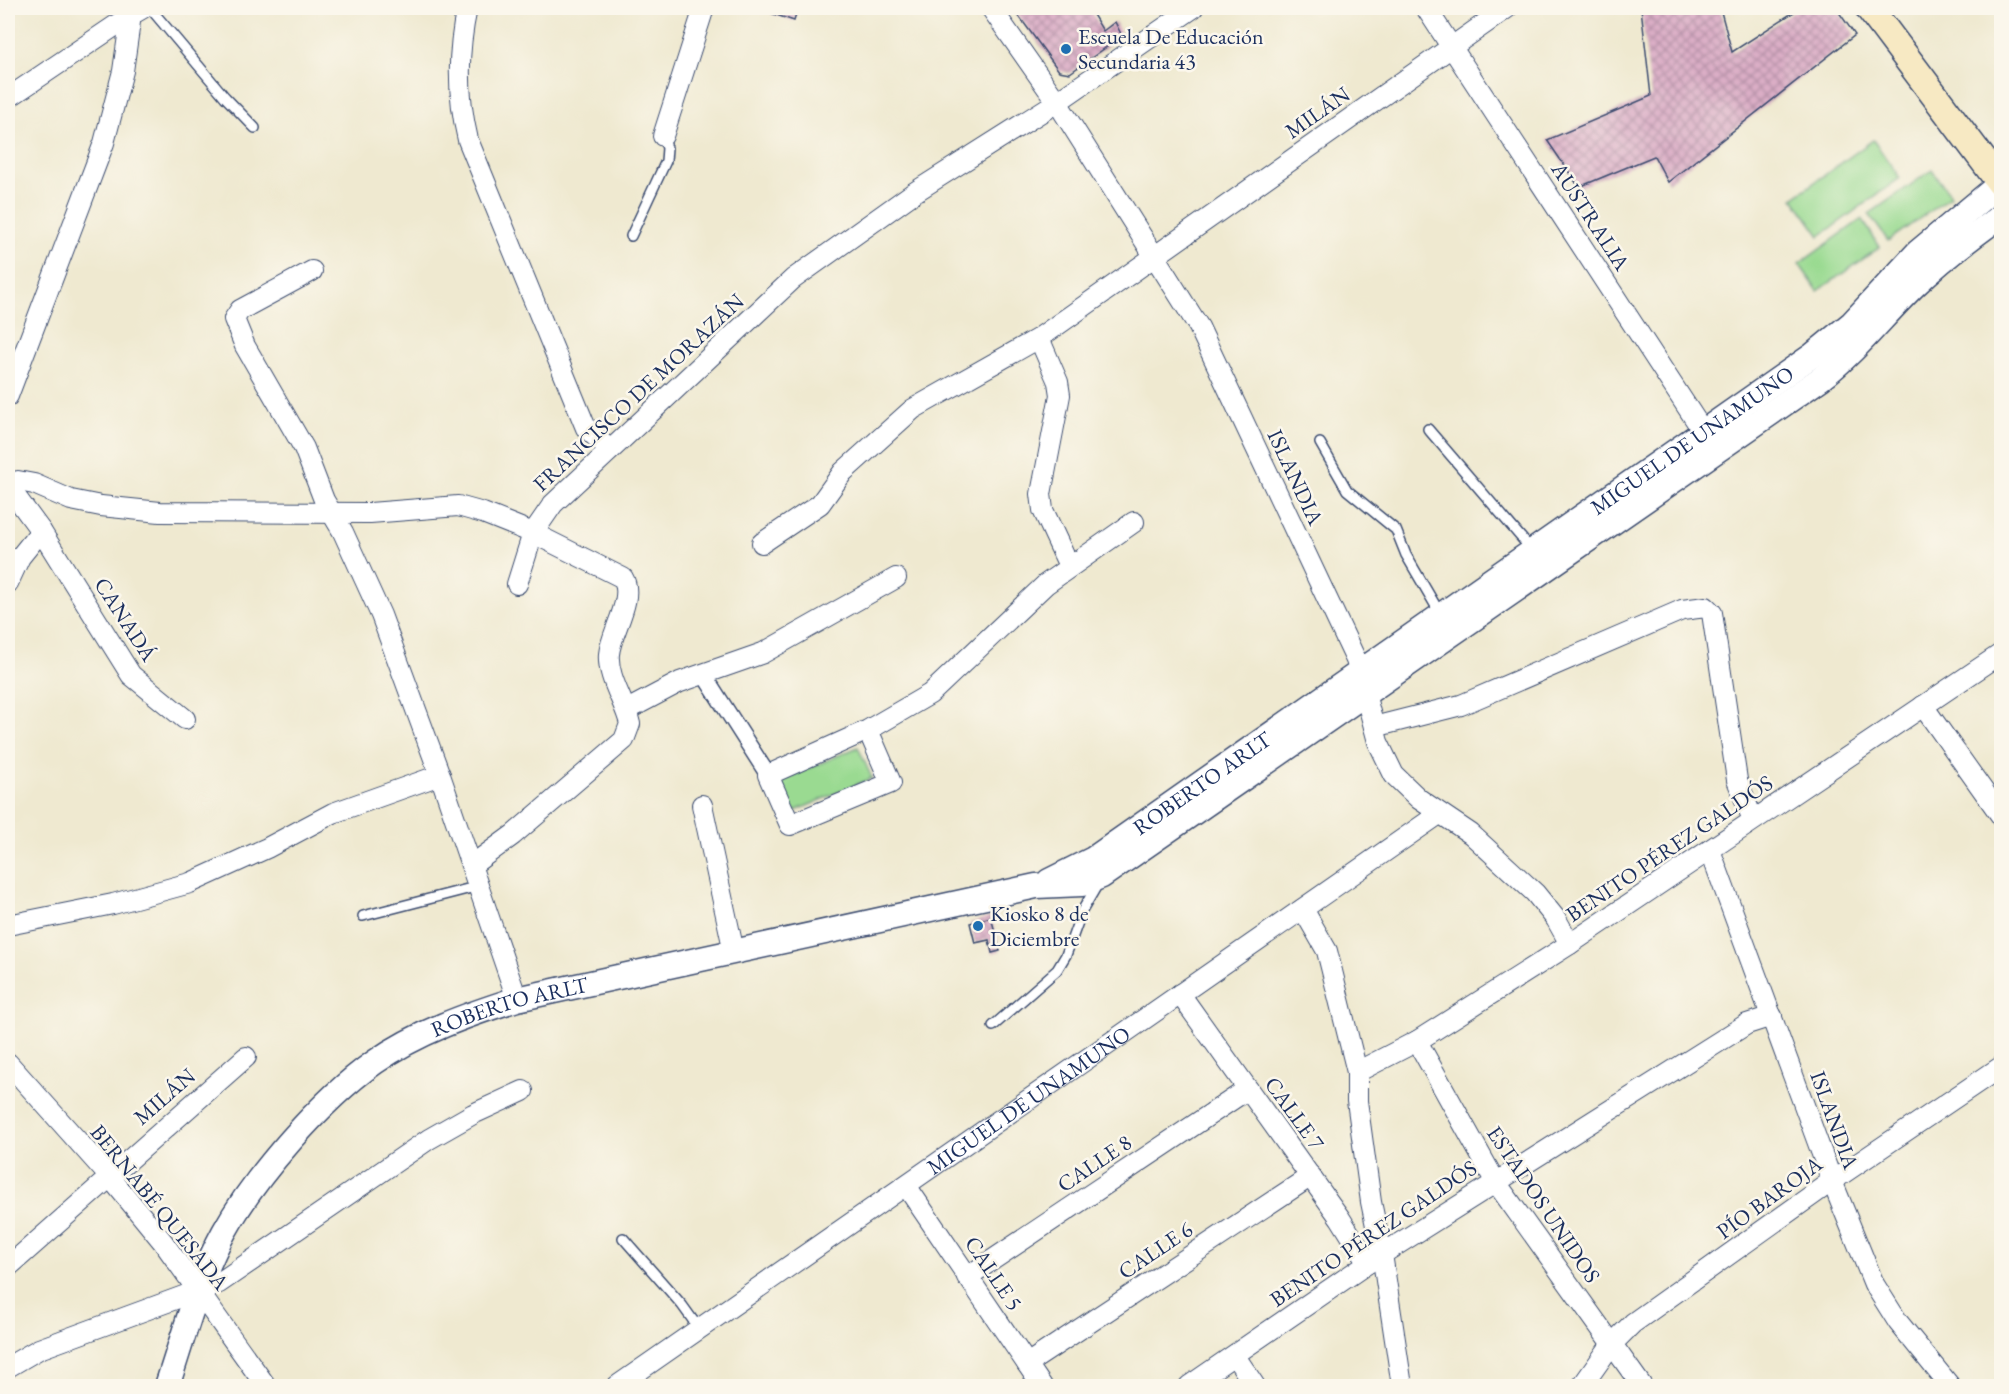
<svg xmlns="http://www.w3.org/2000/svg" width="2009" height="1394" font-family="'EB Garamond',serif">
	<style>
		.grass { fill: #9ada91; stroke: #5a8478; stroke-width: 1.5 }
		.building { fill: url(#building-cross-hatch) }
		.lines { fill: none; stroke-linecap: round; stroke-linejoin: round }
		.service-casing { stroke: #3b4b6f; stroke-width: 12 }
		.pedestrian-casing { stroke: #3b4b6f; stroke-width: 18 }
		.minor-casing { stroke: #3b4b6f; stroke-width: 22 }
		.tertiary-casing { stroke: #3b4b6f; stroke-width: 27 }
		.secondary-casing { stroke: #3b4b6f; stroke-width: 30 }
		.service { stroke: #fff; stroke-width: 9 }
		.pedestrian { stroke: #fff; stroke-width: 15 }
		.minor { stroke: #fff; stroke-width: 20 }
		.tertiary { stroke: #fff; stroke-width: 24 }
		.secondary { stroke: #f7e9c3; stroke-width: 27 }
		.poi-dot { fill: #1f6fb2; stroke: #fbf7ec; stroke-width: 2 }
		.labels { text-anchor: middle; stroke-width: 5; stroke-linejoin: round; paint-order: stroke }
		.poi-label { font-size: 22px; fill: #1b2f5e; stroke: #fbf7ec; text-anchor: start }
		.street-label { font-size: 22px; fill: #1b2f5e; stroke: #fbf7ec }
	</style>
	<defs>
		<pattern id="building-cross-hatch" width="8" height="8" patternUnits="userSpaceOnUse" patternTransform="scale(1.5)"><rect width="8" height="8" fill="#dbaec6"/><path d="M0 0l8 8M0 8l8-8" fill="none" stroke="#b18ea4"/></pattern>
	</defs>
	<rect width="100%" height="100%" fill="#fbf7ec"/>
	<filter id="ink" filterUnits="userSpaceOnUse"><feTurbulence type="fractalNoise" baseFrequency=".0167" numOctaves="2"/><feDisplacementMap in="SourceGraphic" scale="12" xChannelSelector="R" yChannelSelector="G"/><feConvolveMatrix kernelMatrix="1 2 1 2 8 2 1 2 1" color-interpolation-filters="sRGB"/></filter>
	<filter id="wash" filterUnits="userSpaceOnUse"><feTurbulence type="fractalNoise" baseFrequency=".008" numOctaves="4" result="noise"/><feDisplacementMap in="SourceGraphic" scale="24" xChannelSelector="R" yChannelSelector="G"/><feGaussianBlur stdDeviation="1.35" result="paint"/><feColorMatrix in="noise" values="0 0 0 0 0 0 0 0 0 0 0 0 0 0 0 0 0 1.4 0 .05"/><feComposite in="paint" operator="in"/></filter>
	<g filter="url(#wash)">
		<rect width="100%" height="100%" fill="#efe9d0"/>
		<!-- grass -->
		<g class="grass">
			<path d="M 1873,140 L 1900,178 L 1820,236 L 1793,198 Z"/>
			<path d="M 1932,170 L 1951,196 L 1888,241 L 1869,214 Z"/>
			<path d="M 1862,219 L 1880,247 L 1818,291 L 1799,264 Z"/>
			<path d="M 858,747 L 872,778 L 793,812 L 779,781 Z"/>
		</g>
		<g id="blocks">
			<!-- building -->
			<g class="building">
				<path d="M 756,8 L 798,8 L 794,21 Z"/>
				<path d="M 1013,8 L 1075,8 L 1078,12 L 1089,8 L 1103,31 L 1115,22 L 1122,36 L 1070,73 L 1059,71 Z"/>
				<path d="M 1641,8 L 1720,8 L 1732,52 L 1800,8 L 1836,8 L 1855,35 L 1668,182 L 1654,156 L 1579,187 L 1547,140 L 1651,96 Z"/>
				<path d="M 991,917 L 1000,951 L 992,953 L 989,940 L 975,943 L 970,923 Z"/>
			</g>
		</g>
	</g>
	<g filter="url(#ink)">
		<use href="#blocks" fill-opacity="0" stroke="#3b4b6f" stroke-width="1.5"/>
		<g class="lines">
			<!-- service casing -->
			<g class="service-casing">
				<g id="service">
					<path d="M 150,8 L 225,97 L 255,128"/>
					<path d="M 631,236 L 666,161 L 667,148 L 663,136"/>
					<path d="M 1428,429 L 1531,549"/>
					<path d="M 1320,443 L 1347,490 L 1396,530 L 1406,555 L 1441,615"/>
					<path d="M 363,916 L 479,886"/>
					<path d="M 993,1026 L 1057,970 L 1066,955 L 1082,911 L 1099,882"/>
					<path d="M 623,1238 L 682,1305 L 700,1330"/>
				</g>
			</g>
			<!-- pedestrian casing -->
			<g class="pedestrian-casing">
				<path id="pedestrian" d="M 704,675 L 768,775"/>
			</g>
			<!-- minor casing -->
			<g class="minor-casing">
				<g id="minor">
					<path d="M 467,8 C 457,53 457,95 468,140 L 586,428 L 610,450"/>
					<path d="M 991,8 L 1057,102 L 1199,327 L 1356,660 L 1378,742 L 1394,775 L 1419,799 L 1471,834 L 1535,893 L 1556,919 L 1570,944"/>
					<path d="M 1426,8 L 1710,442"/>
					<path d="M 8,98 L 131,15 L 128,9"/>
					<path d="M 663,136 L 704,8"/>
					<path d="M 312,271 L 240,310 L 234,319 L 245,346 L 304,448 L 324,500 L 343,532 L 381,615 L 440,775 L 517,999"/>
					<path d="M 1039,338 L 1058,382 L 1060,395 L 1041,494 L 1043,510 L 1069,566"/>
					<path d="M 8,396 L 104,143 L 123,71 L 131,15 L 143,8"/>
					<path d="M 8,484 L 18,481 L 34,484 L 71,500 L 101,506 L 160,512 L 370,513 L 458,506 L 483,513 L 533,533 L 553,504 L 793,279 L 915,192 L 1057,102 L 1193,8"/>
					<path d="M 8,486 L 41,531 L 131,675 L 185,719"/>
					<path d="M 762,543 L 820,504 L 843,472 L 913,409 L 1039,338 L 1507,8"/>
					<path d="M 8,583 L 20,557 L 41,531"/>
					<path d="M 1923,706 L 2002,817"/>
					<path d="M 627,710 L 680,682 L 763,653 L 896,578"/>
					<path d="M 1374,727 L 1461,705 L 1682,610 L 1706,607 L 1712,613 L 1737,780 L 1753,820"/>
					<path d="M 868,730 L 891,783 L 790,825 L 768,775 L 868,730 L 930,694 L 1046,584 L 1134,522"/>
					<path d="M 702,805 L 734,952"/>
					<path d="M 1710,850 L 1832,1181 L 1874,1284 L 1898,1322 L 1950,1386"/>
					<path d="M 472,865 L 513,835 L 624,740 L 630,724 C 625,702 607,677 609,654 C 611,632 635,598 623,578 L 533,533 L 517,584"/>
					<path d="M 1303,909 L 1327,951 L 1357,1072 L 1357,1101 L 1371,1202 L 1382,1254 L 1402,1386"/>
					<path d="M 8,925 L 113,904 L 190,883 L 267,848 L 333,813 L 440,775"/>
					<path d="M 1180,994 L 1340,1218 L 1368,1263"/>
					<path d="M 1417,1041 L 1495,1181 L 1642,1386"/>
					<path d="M 8,1063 L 109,1176 L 163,1242 L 266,1386"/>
					<path d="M 1357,1072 L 1417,1041 L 1570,944 L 2002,653"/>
					<path d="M 907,1187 L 1042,1386"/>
					<path d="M 8,1267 L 246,1057"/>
					<path d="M 967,1277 L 1248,1089"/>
					<path d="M 1235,1356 L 1255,1386"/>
					<path d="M 1027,1364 L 1311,1176"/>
					<path d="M 8,1367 L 39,1349 L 219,1283 L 429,1139 L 473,1114 L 523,1091"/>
					<path id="s1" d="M 617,1386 L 1439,814"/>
					<path d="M 1189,1386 L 1368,1263 L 1747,1024 L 1772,1016"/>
					<path d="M 1582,1386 L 1611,1345 L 1633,1323 L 1832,1181 L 2002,1066"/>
				</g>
			</g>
			<!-- tertiary casing -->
			<g class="tertiary-casing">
				<g id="tertiary">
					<path id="s2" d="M 1049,881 L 1093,859 L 1813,355 L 1852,323 L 1918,252 L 2002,182"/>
					<path id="s3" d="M 167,1386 C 184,1336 198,1279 224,1232 C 255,1176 322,1099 375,1062 C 418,1032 467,1015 517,999 L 1036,886 L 1082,884 L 1102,876 L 1820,379 C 1857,351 1882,317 1915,285 C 1942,259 1971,237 2002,215"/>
				</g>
			</g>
			<!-- secondary casing -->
			<g class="secondary-casing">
				<path id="secondary" d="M 1869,8 L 2002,185"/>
			</g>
			<!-- service -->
			<use href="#service" class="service"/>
			<!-- pedestrian -->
			<use href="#pedestrian" class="pedestrian"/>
			<!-- minor -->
			<use href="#minor" class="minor"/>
			<!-- tertiary -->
			<use href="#tertiary" class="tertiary"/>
			<!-- secondary -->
			<use href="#secondary" class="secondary"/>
		</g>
	</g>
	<!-- markers -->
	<g class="poi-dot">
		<circle cx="1066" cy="49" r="6"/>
		<circle cx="978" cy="926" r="6"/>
	</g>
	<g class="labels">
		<!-- poi labels -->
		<g class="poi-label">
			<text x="1078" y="44">Escuela De Educación<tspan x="1078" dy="25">Secundaria 43</tspan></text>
			<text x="990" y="921">Kiosko 8 de<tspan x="990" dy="25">Diciembre</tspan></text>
		</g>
		<!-- street labels -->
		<g class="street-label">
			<text transform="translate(1317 112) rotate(-35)" y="8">MILÁN</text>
			<text transform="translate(1591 216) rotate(57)" y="8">AUSTRALIA</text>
			<text transform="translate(638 392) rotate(-43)" y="8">FRANCISCO DE MORAZÁN</text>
			<text dy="8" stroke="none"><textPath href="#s2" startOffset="780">MIGUEL DE UNAMUNO</textPath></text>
			<text transform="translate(1296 477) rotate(65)" y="8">ISLANDIA</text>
			<text transform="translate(126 619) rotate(57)" y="8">CANADÁ</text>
			<text dy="8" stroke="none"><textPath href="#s2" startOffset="182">ROBERTO ARLT</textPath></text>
			<text transform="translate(1669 848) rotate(-34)" y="8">BENITO PÉREZ GALDÓS</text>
			<text dy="8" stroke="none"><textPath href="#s3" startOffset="540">ROBERTO ARLT</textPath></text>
			<text transform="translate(164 1096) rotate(-41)" y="8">MILÁN</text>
			<text dy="8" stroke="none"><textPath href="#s1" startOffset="501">MIGUEL DE UNAMUNO</textPath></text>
			<text transform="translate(1295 1113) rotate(54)" y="8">CALLE 7</text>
			<text transform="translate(1835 1120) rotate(70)" y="8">ISLANDIA</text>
			<text transform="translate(1094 1163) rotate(-34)" y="8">CALLE 8</text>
			<text transform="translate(1769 1197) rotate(-36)" y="8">PÍO BAROJA</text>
			<text transform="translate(1544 1204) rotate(56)" y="8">ESTADOS UNIDOS</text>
			<text transform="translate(160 1207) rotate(51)" y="8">BERNABÉ QUESADA</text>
			<text transform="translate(1373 1233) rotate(-34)" y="8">BENITO PÉREZ GALDÓS</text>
			<text transform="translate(1155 1250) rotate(-34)" y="8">CALLE 6</text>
			<text transform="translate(994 1273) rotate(56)" y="8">CALLE 5</text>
		</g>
	</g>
	<!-- margin -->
	<rect width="2009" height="1394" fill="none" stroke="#fbf7ec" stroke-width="30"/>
</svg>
